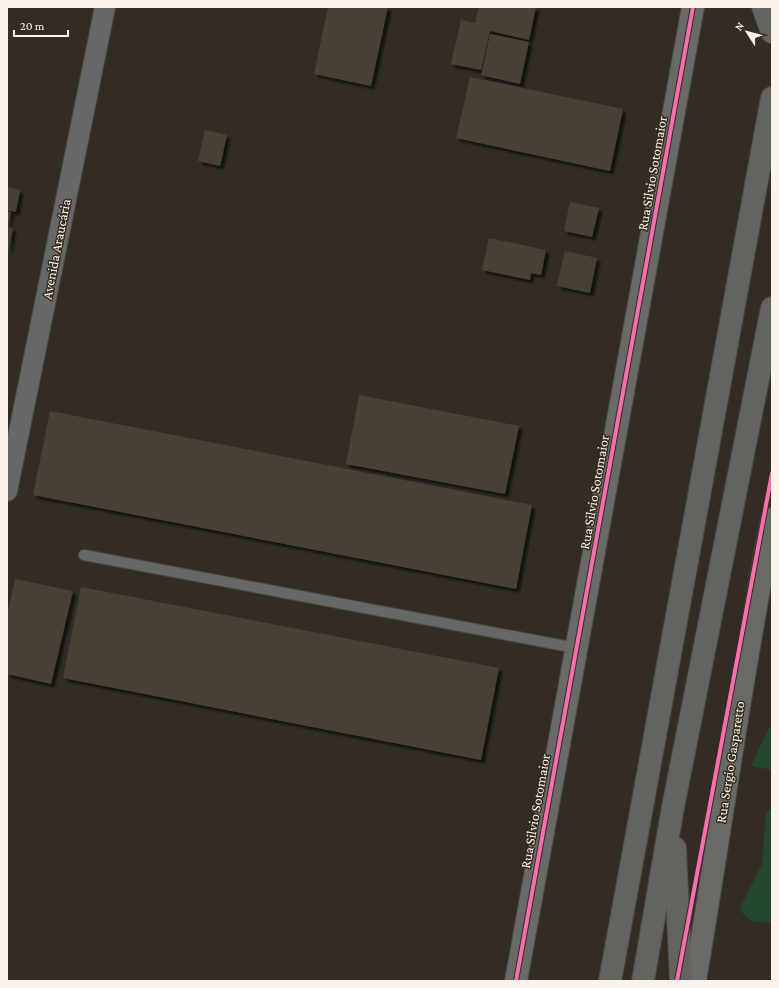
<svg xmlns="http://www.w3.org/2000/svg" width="779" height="988" font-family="'Crimson Pro',serif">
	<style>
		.green { fill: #22472c }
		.building { fill: #4a4034; filter: url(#shadow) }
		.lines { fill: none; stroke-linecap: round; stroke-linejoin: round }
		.lane-casing { stroke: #4d4842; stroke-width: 12 }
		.street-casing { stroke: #4d4842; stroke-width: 22 }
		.secondary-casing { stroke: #4d4842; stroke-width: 24 }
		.highway-casing { stroke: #4d4842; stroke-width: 24 }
		.lane { stroke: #666866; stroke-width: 10 }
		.street { stroke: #666866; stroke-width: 20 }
		.secondary { stroke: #696966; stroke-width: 22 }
		.highway { stroke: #656360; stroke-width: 22 }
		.cycleway-casing { stroke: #372d20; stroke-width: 6 }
		.cycleway { stroke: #f96db3; stroke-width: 4 }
		.labels { text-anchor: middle; stroke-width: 3; stroke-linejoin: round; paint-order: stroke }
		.street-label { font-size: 14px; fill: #f9f3eb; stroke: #372d20 }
	</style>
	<defs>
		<filter id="shadow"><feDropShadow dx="3.5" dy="3.5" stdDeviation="1" flood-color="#0009"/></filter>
	</defs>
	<rect width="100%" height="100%" fill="#322c25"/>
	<!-- green -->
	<g class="green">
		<path d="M 772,727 L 772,770 L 751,766 L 769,728 Z"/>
		<path d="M 772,808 L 772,923 L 752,921 L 739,910 L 762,864 L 766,813 Z"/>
	</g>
	<!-- building -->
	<g class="building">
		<path d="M 328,7 L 388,7 L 371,86 L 314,74 Z"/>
		<path d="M 479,7 L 536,7 L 529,40 L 490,31 L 481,70 L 451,64 L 461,20 L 475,23 Z"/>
		<path d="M 490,34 L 529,42 L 520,84 L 481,75 Z"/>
		<path d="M 470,77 L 623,109 L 610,171 L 456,138 Z"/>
		<path d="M 205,130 L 227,135 L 220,166 L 198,161 Z"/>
		<path d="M 7,187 L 20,190 L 16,212 L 7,210 Z"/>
		<path d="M 570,202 L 599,208 L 592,237 L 564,231 Z"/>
		<path d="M 7,211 L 11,212 L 8,227 L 13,228 L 8,253 Z"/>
		<path d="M 489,238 L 546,250 L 541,275 L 531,273 L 530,280 L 482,270 Z"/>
		<path d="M 565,251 L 597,258 L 590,293 L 557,286 Z"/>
		<path d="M 359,395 L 519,426 L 505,494 L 346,464 Z"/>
		<path d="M 50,411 L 532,505 L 516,589 L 33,495 Z"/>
		<path d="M 15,579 L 73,591 L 51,684 L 7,674 L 7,615 Z"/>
		<path d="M 81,587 L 499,668 L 481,760 L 63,678 Z"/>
	</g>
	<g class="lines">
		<!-- lane casing -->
		<g class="lane-casing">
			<path id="lane" d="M 84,555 L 576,648"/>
		</g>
		<!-- street casing -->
		<g class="street-casing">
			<path id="street" d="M 7,491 L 105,7"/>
		</g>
		<!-- secondary casing -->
		<g class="secondary-casing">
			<g id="secondary">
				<path d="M 516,981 L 693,7"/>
				<path d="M 695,981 C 721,827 742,672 772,519"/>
			</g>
		</g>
		<!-- highway casing -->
		<g class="highway-casing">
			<g id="highway">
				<path d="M 763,7 L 772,32"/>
				<path d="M 675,848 L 681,981"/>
				<path d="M 610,981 L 772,98"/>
				<path d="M 643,981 L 673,807 L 772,308"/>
			</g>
		</g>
		<!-- lane -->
		<use href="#lane" class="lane"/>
		<!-- street -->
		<use href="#street" class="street"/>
		<!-- secondary -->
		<use href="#secondary" class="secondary"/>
		<!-- highway -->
		<use href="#highway" class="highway"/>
		<!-- cycleway casing -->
		<g class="cycleway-casing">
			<g id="cycleway">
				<path d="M 516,981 L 693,7"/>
				<path d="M 677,981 L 772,473"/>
			</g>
		</g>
		<!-- cycleway -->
		<use href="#cycleway" class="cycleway"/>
	</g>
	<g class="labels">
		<!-- street labels -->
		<g class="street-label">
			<text transform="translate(652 173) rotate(-80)" y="5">Rua Silvio Sotomaior</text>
			<text transform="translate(56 249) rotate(-79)" y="5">Avenida Araucária</text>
			<text transform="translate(594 492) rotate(-80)" y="5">Rua Silvio Sotomaior</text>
			<text transform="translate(730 762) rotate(-81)" y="5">Rua Sergio Gasparetto</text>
			<text transform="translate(535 811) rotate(-80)" y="5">Rua Silvio Sotomaior</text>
		</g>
	</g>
	<!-- border -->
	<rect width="779" height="988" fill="none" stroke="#f9f3eb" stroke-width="16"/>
	<!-- north arrow -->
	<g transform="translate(747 32) rotate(306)" stroke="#372d20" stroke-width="3" paint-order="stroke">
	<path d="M0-3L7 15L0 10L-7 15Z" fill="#f9f3eb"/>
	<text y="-6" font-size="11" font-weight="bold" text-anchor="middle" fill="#f9f3eb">N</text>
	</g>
	<!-- scale -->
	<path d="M14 30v6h54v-6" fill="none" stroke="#f9f3eb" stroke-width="2"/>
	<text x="20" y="30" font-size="12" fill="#f9f3eb" stroke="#372d20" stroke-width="3" paint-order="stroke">20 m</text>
</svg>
